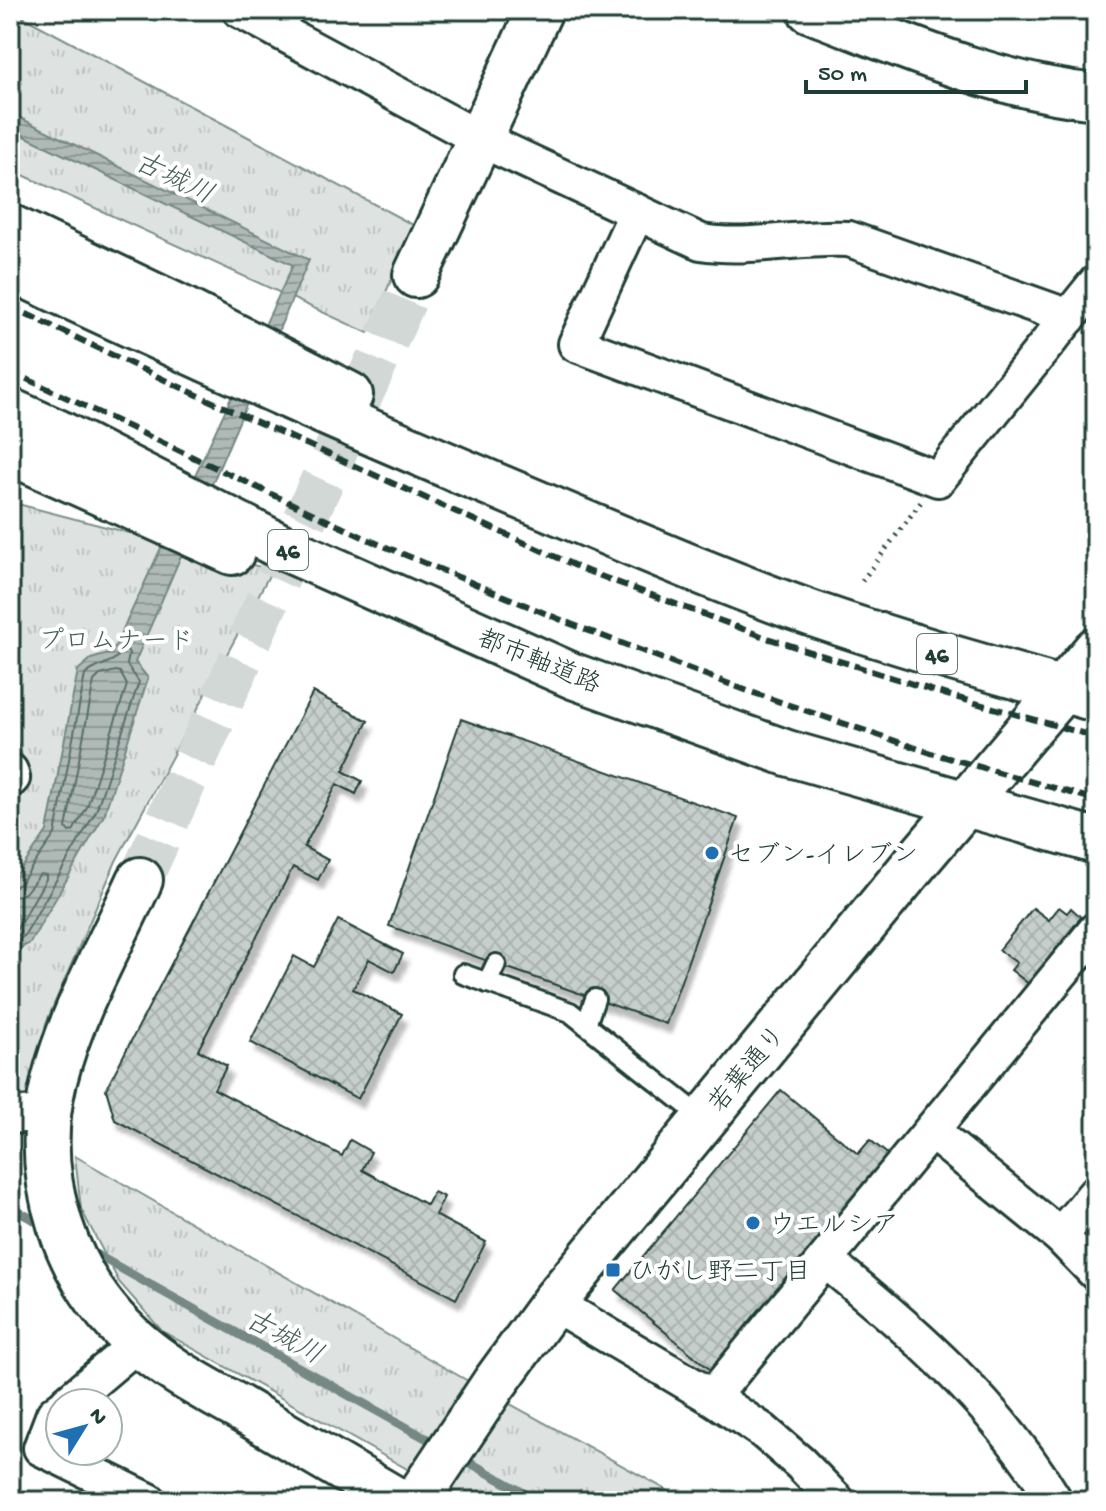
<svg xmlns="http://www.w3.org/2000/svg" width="1106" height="1511" font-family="'Gochi Hand','Klee One',sans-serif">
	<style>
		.park { fill: url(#park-tufts); stroke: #7e908b; stroke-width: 2 }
		.water { fill: url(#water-rules); stroke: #758883; stroke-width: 2 }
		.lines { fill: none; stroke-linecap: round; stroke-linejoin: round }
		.shore { stroke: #596f68; stroke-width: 2 }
		.stream { stroke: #758883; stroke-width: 9 }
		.building { fill: url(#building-cross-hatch); stroke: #1f3d34; stroke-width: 2; filter: url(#shadow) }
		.tertiary-tunnel { stroke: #d2d8d6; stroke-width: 44; stroke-dasharray: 44 22; stroke-linecap: butt }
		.service-casing { stroke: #1f3d34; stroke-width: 24 }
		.minor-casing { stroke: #1f3d34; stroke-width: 40 }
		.tertiary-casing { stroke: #1f3d34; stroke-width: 50 }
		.primary-casing { stroke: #1f3d34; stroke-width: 50 }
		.path { stroke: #1f3d34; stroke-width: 5; stroke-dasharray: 2 6; stroke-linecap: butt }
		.service { stroke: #fff; stroke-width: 18 }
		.minor { stroke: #fff; stroke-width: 34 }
		.tertiary { stroke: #fff; stroke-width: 44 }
		.primary { stroke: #fff; stroke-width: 44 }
		.rail { stroke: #1f3d34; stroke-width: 6; stroke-dasharray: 12 6; stroke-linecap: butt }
		.poi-dot { fill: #1f6fb2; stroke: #fff; stroke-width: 3 }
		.labels { text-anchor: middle; stroke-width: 8; stroke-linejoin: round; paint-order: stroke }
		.shield { fill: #fff; stroke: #627771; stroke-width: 2 }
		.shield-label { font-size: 24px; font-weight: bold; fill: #1f3d34 }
		.park-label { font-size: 26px; fill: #455e57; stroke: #fff }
		.street-label { font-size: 26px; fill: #1f3d34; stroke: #fff }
		.poi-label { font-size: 26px; fill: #1f3d34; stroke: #fff; text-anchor: start }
		.water-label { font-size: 28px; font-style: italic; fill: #4a625b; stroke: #fff }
	</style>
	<defs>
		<pattern id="park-tufts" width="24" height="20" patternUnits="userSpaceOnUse" patternTransform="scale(2)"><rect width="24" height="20" fill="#dee3e2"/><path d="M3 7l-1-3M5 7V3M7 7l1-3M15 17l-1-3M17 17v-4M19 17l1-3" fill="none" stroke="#bec4c2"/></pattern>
		<pattern id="water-rules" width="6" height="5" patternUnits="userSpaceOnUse" patternTransform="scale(2)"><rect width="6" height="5" fill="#afbab7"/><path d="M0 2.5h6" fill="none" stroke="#8e9896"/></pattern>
		<pattern id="building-cross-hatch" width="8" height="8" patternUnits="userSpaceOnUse" patternTransform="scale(2)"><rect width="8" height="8" fill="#c7cfcc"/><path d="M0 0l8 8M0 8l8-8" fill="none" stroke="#aab3b0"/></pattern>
		<filter id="shadow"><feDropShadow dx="5" dy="9" stdDeviation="2" flood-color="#0004"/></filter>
	</defs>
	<rect width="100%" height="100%" fill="#fff"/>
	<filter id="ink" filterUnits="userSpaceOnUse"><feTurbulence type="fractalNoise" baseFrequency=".0125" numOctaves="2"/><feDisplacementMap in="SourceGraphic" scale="16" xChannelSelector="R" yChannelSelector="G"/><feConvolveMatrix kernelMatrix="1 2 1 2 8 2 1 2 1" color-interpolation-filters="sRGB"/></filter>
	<g filter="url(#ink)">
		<!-- park -->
		<g class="park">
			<path d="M 10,10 L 415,226 L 368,333 L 10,169 Z"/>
			<path d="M 10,502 L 272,570 L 116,861 L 46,1023 L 31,1095 L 10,1096 L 10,796 L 31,780 L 10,724 Z"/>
			<path d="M 75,1156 L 461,1377 L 667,1490 L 678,1501 L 464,1501 L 162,1331 L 119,1282 L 81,1209 Z"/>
		</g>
		<!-- water -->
		<path class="water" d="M 10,113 L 309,260 L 135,662 L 148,678 L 104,815 L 30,943 L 10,954 L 10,885 L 47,831 L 78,670 L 91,659 L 112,653 L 293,265 L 10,129 Z"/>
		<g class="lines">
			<!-- shore -->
			<g class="shore">
				<path d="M 116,671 L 120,672 L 127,685 L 87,807 L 73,831 L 69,832 L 66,828 L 94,681 L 100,675 Z"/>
				<path d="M 10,888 L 20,884 L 55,834 L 85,675 C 98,663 114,665 123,650 L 127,650 L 129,653 L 127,665 L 139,682 L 96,811 L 24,936 L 10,945"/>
				<path d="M 10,898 L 25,893 L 40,874 L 46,875 L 46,879 L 17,929 L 10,933"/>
			</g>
			<!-- stream -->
			<g class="stream">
				<path d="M 10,1207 L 45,1226"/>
				<path d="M 86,1249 L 440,1446"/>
				<path d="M 460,1457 L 538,1501"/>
			</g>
		</g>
		<!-- building -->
		<g class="building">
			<path d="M 313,692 L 368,721 L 343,771 L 362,781 L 356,794 L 337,784 L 304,847 L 328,860 L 318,880 L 293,867 L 198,1050 L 227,1066 L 214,1089 L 342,1156 L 350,1140 L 371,1152 L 362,1170 L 427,1205 L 434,1192 L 444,1197 L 435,1215 L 486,1242 L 456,1299 L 115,1120 L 106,1089 Z"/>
			<path d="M 461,719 L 738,818 L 666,1024 L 389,926 Z"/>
			<path d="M 1059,907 L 1067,913 L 1071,908 L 1081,917 L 1029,984 L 1011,970 L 1017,963 L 999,950 L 1033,908 L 1049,920 Z"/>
			<path d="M 338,920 L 403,954 L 394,972 L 369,959 L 353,989 L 402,1014 L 358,1099 L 250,1042 L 294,956 L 314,967 Z"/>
			<path d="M 781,1090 L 858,1154 L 870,1140 L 891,1157 L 712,1371 L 615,1290 Z"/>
		</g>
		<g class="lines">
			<!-- tertiary-tunnel -->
			<path class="tertiary-tunnel" d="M 140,880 L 416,275"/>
			<!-- service casing -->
			<g class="service-casing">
				<g id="service">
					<path d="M 463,974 L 570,1012 L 704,1119"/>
					<path d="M 487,983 L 496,964"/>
					<path d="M 586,1025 L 595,999"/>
				</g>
			</g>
			<!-- minor casing -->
			<g class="minor-casing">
				<g id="minor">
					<path d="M 240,10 L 480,139 L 701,242 C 750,250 800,236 849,239 L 1069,317"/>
					<path d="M 637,212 L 576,344 L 938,479 L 1096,283"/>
					<path d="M 10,771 L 12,778 L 10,780"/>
					<path d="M 10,1116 L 49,1113"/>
					<path d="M 932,1132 L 1060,1236 L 1096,1273"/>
					<path d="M 1060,1236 L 1096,1193"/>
					<path d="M 825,1260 C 913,1331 996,1403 1055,1501"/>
					<path d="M 553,1303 L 712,1397 L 763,1431 L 800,1463 L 837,1501"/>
					<path d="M 712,1397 L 1096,930"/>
					<path d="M 67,1403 L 138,1343"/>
					<path d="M 60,1409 L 54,1414 L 41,1448 L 149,1501"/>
				</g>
			</g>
			<!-- tertiary casing -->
			<g class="tertiary-casing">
				<g id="tertiary">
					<path d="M 810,10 C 902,45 997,87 1096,97"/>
					<path d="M 416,275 L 540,10"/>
					<path d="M 140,880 C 111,944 71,1012 54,1081 C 31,1176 64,1280 139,1344 C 169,1370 206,1389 241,1409 C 293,1440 346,1470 398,1501"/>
					<path d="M 416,1501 L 494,1384 L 553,1303 L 917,861 L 1096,650"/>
				</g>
			</g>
			<!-- primary casing -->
			<g class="primary-casing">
				<g id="primary">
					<path d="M 10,227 L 174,305 L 350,395"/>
					<path d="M 10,268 C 186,352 364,431 544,506 C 633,543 722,582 813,614 C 906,646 1001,672 1096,699"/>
					<path d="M 10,411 L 57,432 L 280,546 L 573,676 L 787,753 L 1096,841"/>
					<path d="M 10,452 L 232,552"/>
				</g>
			</g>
			<!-- path -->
			<path class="path" d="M 862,581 L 921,502"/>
			<!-- service -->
			<use href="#service" class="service"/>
			<!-- minor -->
			<use href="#minor" class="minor"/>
			<!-- tertiary -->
			<use href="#tertiary" class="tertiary"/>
			<!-- primary -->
			<use href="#primary" class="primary"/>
			<!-- rail -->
			<g class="rail">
				<path d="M 10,306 L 171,383 L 587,571 L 767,638 L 944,694 L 1096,737"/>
				<path d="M 10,371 L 367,539 L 571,624 L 748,691 L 931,753 L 1096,800"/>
			</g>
		</g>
	</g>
	<!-- markers -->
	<g class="poi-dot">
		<circle cx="712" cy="853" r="8"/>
		<circle cx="753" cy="1223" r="8"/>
		<rect x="605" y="1262" width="16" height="16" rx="4"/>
	</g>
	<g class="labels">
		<!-- shield labels -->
		<g class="shield">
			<rect x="268" y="530" width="40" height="40" rx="6"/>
			<rect x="917" y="634" width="40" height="40" rx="6"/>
		</g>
		<g class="shield-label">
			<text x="288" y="558">46</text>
			<text x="937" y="662">46</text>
		</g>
		<!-- park labels -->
		<g class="park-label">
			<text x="116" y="648">プロムナード</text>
		</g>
		<!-- street labels -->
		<g class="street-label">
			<text transform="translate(540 660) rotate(22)" y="9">都市軸道路</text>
			<text transform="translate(746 1068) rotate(-50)" y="9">若葉通り</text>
		</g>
		<!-- poi labels -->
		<g class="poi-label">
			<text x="728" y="862">セブン-イレブン</text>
			<text x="769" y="1232">ウエルシア</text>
			<text x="629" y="1279">ひがし野二丁目</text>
		</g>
		<!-- water labels -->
		<g class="water-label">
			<text transform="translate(175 176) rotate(26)" y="10">古城川</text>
			<text transform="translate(285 1335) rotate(29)" y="10">古城川</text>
		</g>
	</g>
	<!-- margin -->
	<rect width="1106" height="1511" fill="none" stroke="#fff" stroke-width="40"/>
	<rect x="20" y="20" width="1066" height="1471" fill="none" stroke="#1f3d34" stroke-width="3" filter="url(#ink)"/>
	<!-- north arrow -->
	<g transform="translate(84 1427) rotate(53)"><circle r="38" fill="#ffffff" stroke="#a5b1ae" stroke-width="2"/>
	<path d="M0-6L14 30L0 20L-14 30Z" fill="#1f6fb2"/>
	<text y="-12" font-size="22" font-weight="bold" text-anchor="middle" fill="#1f3d34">N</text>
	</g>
	<!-- scale -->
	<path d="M806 80v12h220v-12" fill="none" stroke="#1f3d34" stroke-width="4"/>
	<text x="818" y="80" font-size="24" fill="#1f3d34" stroke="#ffffff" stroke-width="6" paint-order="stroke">50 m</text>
</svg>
